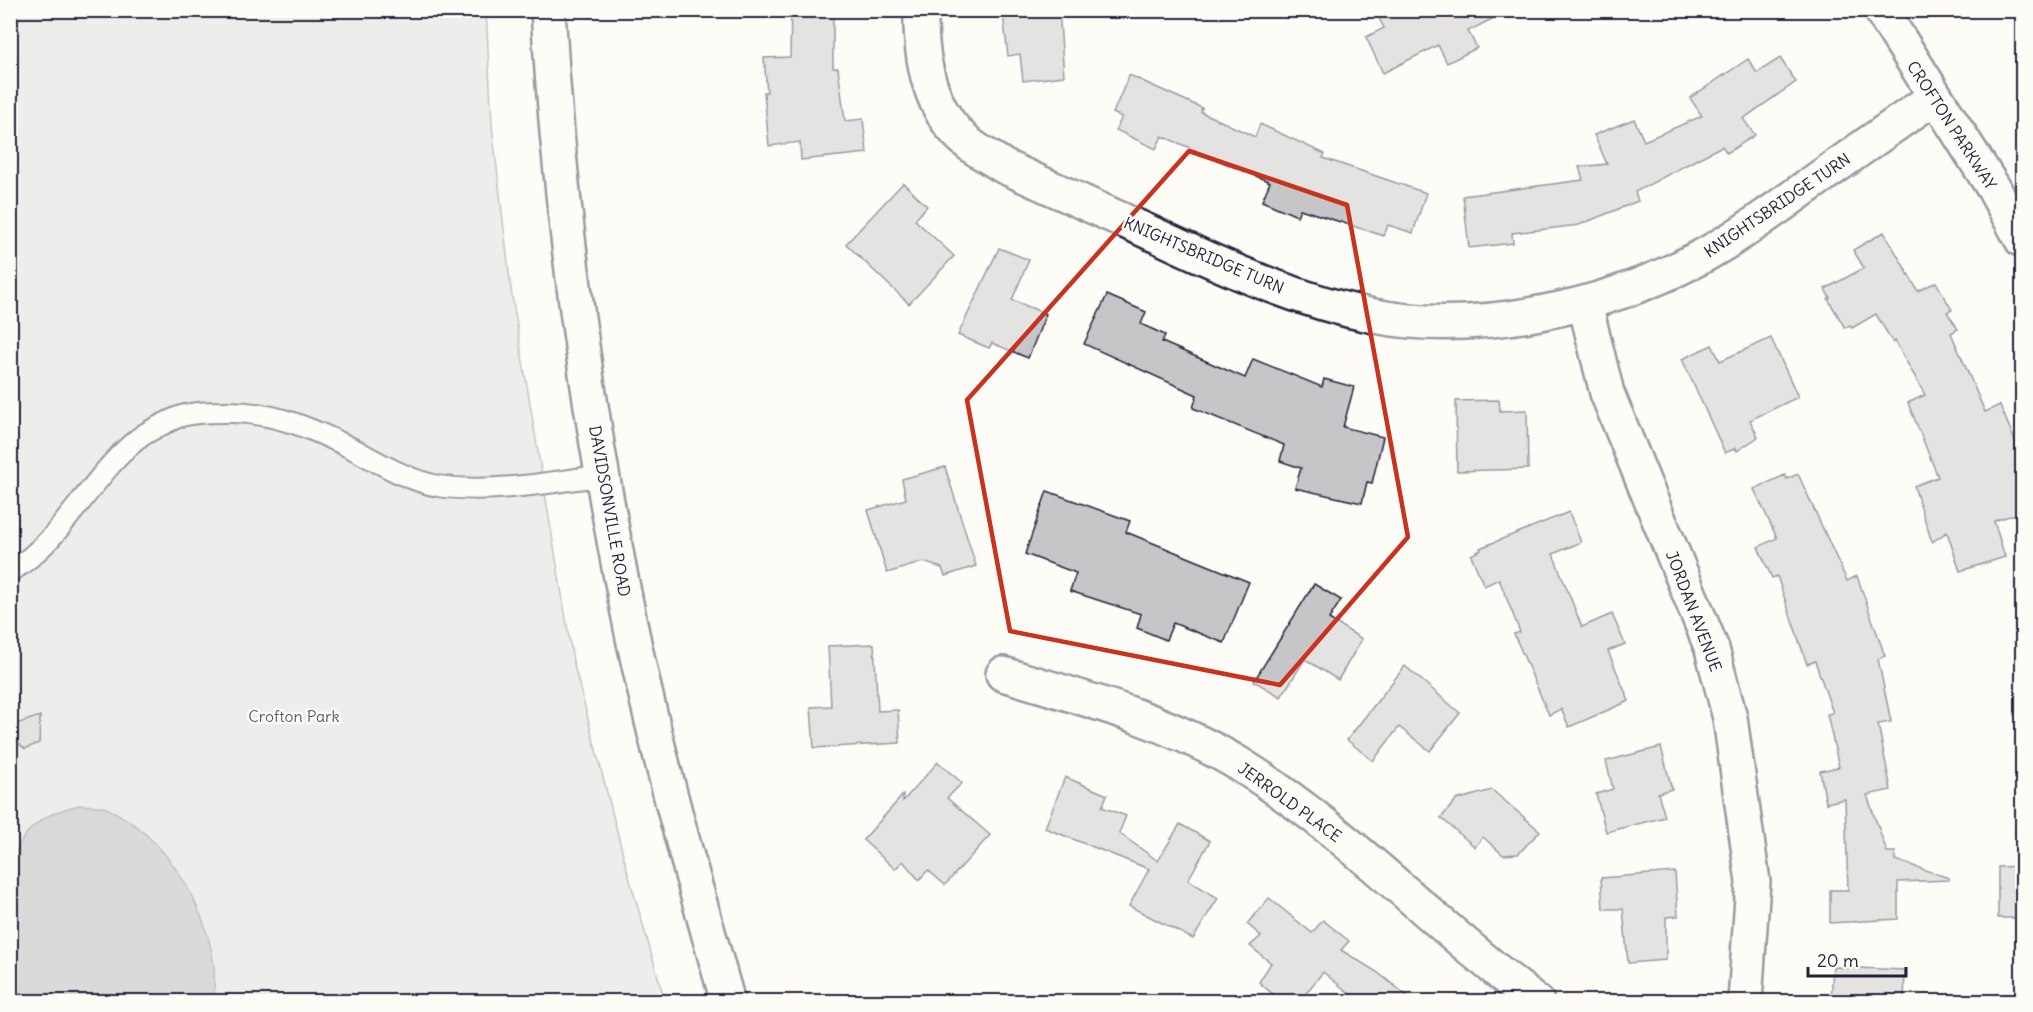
<svg xmlns="http://www.w3.org/2000/svg" width="2033" height="1012" font-family="Delius,sans-serif">
	<style>
		.green { fill: #dddcdb; stroke: #807f8b; stroke-width: 1.5 }
		.water { fill: #b2b2b7; stroke: #787885; stroke-width: 1.5 }
		.building { fill: #c6c6c8; stroke: #22223b; stroke-width: 1.5 }
		.lines { fill: none; stroke-linecap: round; stroke-linejoin: round }
		.lane-casing { stroke: #22223b; stroke-width: 24 }
		.street-casing { stroke: #22223b; stroke-width: 38 }
		.secondary-casing { stroke: #22223b; stroke-width: 38 }
		.lane { stroke: #fdfcf7; stroke-width: 20 }
		.street { stroke: #fdfcf7; stroke-width: 33 }
		.secondary { stroke: #fdfcf7; stroke-width: 33 }
		.marked { fill: none; stroke: #c8321e; stroke-width: 4.5; stroke-linejoin: round }
		.labels { text-anchor: middle; stroke-width: 5; stroke-linejoin: round; paint-order: stroke }
		.street-label { font-size: 16px; fill: #22223b; stroke: #fdfcf7 }
		.park-label { font-size: 16px; fill: #5a5a6b; stroke: #fdfcf7 }
	</style>
	<rect width="100%" height="100%" fill="#fdfcf7"/>
	<filter id="ink" filterUnits="userSpaceOnUse"><feTurbulence type="fractalNoise" baseFrequency=".0167" numOctaves="2"/><feDisplacementMap in="SourceGraphic" scale="12" xChannelSelector="R" yChannelSelector="G"/><feConvolveMatrix kernelMatrix="1 2 1 2 8 2 1 2 1" color-interpolation-filters="sRGB"/></filter>
	<g filter="url(#ink)">
		<!-- green -->
		<path class="green" d="M 10,11 L 486,11 L 492,125 L 511,290 L 573,661 L 627,870 L 665,1001 L 11,1001 Z"/>
		<!-- water -->
		<path class="water" d="M 79,805 C 88,806 99,805 106,808 C 165,835 205,903 214,965 C 215,977 214,990 214,1001 L 27,1001 C 6,969 1,874 22,840 C 35,819 57,810 79,805 Z"/>
		<!-- building -->
		<g class="building">
			<path d="M 791,10 L 833,10 L 833,68 L 838,68 L 845,121 L 863,119 L 867,153 L 801,160 L 800,142 L 769,146 L 764,92 L 767,92 L 764,58 L 790,57 Z"/>
			<path d="M 1027,10 L 1059,10 L 1064,76 L 1023,81 L 1020,54 L 1008,56 L 1003,14 Z"/>
			<path d="M 1375,10 L 1510,10 L 1468,31 L 1477,48 L 1447,63 L 1438,45 L 1383,73 L 1366,37 L 1384,28 Z"/>
			<path d="M 1780,58 L 1796,82 L 1743,119 L 1755,135 L 1727,153 L 1722,146 L 1635,192 L 1638,201 L 1579,225 L 1512,233 L 1513,243 L 1469,248 L 1463,196 L 1583,180 L 1579,167 L 1607,164 L 1594,135 L 1634,119 L 1644,141 L 1702,116 L 1690,98 L 1748,59 L 1757,73 Z"/>
			<path d="M 1129,75 L 1202,108 L 1201,112 L 1255,137 L 1260,124 L 1325,154 L 1323,158 L 1426,193 L 1413,233 L 1388,225 L 1384,236 L 1300,209 L 1297,216 L 1262,201 L 1270,182 L 1162,136 L 1156,149 L 1116,130 L 1122,117 L 1113,113 Z"/>
			<path d="M 903,183 L 927,206 L 915,220 L 954,256 L 909,304 L 846,244 Z"/>
			<path d="M 1884,232 L 1918,291 L 1936,282 L 1952,310 L 1947,312 L 1958,329 L 1951,333 L 1985,412 L 2000,405 L 2022,458 L 2022,512 L 1994,521 L 2005,557 L 1960,571 L 1947,532 L 1932,542 L 1914,486 L 1938,477 L 1908,403 L 1925,395 L 1895,341 L 1893,343 L 1876,314 L 1852,328 L 1850,325 L 1845,328 L 1828,299 L 1830,298 L 1825,289 L 1864,268 L 1853,250 Z"/>
			<path d="M 999,248 L 1029,260 L 1012,300 L 1046,314 L 1028,358 L 992,343 L 989,348 L 958,335 Z"/>
			<path d="M 1107,295 L 1146,312 L 1141,324 L 1165,335 L 1162,342 L 1245,378 L 1253,359 L 1322,387 L 1324,379 L 1354,387 L 1343,427 L 1383,437 L 1372,483 L 1367,482 L 1362,503 L 1295,488 L 1301,468 L 1280,461 L 1284,445 L 1193,408 L 1197,395 L 1084,344 Z"/>
			<path d="M 1771,338 L 1798,397 L 1750,420 L 1758,437 L 1737,451 L 1736,448 L 1725,453 L 1682,359 L 1712,345 L 1720,361 Z"/>
			<path d="M 1499,400 L 1500,411 L 1527,410 L 1528,469 L 1457,471 L 1456,401 Z"/>
			<path d="M 945,467 L 976,566 L 945,576 L 942,568 L 923,562 L 887,573 L 868,510 L 906,499 L 902,479 Z"/>
			<path d="M 1798,474 L 1847,581 L 1857,576 L 1885,656 L 1878,659 L 1891,722 L 1878,724 L 1891,790 L 1867,795 L 1887,852 L 1895,852 L 1895,860 L 1949,878 L 1949,880 L 1898,882 L 1898,919 L 1830,923 L 1830,890 L 1848,890 L 1845,799 L 1826,803 L 1820,771 L 1839,767 L 1827,714 L 1833,713 L 1815,661 L 1807,664 L 1777,576 L 1772,578 L 1758,547 L 1777,538 L 1754,489 L 1785,475 L 1787,479 Z"/>
			<path d="M 1047,491 L 1130,521 L 1126,532 L 1249,582 L 1224,643 L 1173,623 L 1166,640 L 1137,628 L 1141,614 L 1070,591 L 1076,573 L 1025,554 Z"/>
			<path d="M 1569,512 L 1581,542 L 1553,554 L 1582,627 L 1612,614 L 1625,644 L 1608,651 L 1629,701 L 1569,727 L 1561,709 L 1549,715 L 1514,634 L 1520,632 L 1499,579 L 1484,586 L 1471,555 L 1481,550 L 1480,548 Z"/>
			<path d="M 1314,584 L 1341,600 L 1329,619 L 1362,639 L 1338,680 L 1305,659 L 1281,697 L 1254,681 Z"/>
			<path d="M 874,644 L 878,711 L 898,710 L 900,743 L 814,748 L 811,707 L 831,706 L 828,646 Z"/>
			<path d="M 1405,666 L 1460,713 L 1430,751 L 1399,727 L 1373,761 L 1347,740 Z"/>
			<path d="M 40,716 L 39,743 L 25,749 L 13,739 L 16,724 Z"/>
			<path d="M 1661,747 L 1672,789 L 1658,793 L 1665,817 L 1606,832 L 1596,794 L 1613,789 L 1606,761 Z"/>
			<path d="M 938,762 L 962,783 L 947,798 L 990,835 L 945,885 L 928,870 L 919,880 L 903,861 L 895,869 L 863,840 L 903,795 L 903,801 Z"/>
			<path d="M 1065,777 L 1107,795 L 1102,807 L 1126,816 L 1119,833 L 1158,861 L 1180,824 L 1210,841 L 1188,880 L 1218,898 L 1193,939 L 1129,906 L 1149,869 L 1045,828 Z"/>
			<path d="M 1492,790 L 1540,831 L 1518,854 L 1503,855 L 1483,837 L 1475,847 L 1441,818 L 1456,800 Z"/>
			<path d="M 2022,866 L 2022,918 L 1998,918 L 1998,867 Z"/>
			<path d="M 1675,872 L 1678,916 L 1666,917 L 1666,960 L 1628,963 L 1623,909 L 1603,909 L 1601,878 Z"/>
			<path d="M 1269,898 L 1312,933 L 1323,920 L 1349,941 L 1341,950 L 1377,972 L 1415,1002 L 1360,1002 L 1323,972 L 1299,1002 L 1282,1002 L 1259,982 L 1271,963 L 1250,946 L 1261,936 L 1247,924 Z"/>
			<path d="M 1833,967 L 1905,970 L 1904,1002 L 1831,1002 Z"/>
		</g>
		<g class="lines">
			<!-- lane casing -->
			<g class="lane-casing">
				<path id="lane" d="M 10,572 C 68,536 92,472 143,435 C 153,429 165,423 176,418 C 190,412 210,412 225,412 C 274,411 316,430 359,452 C 383,465 410,481 438,486 C 492,494 548,482 601,476"/>
			</g>
			<!-- street casing -->
			<g class="street-casing">
				<g id="street">
					<path d="M 921,10 C 920,58 929,111 968,143 C 978,152 992,158 1003,166 C 1056,190 1109,214 1162,238 C 1230,270 1300,301 1374,316 C 1476,336 1607,307 1697,259 C 1735,239 1770,213 1805,188 C 1848,158 1891,127 1935,97"/>
					<path d="M 1585,304 L 1607,393 L 1712,649 L 1730,718 L 1753,882 L 1745,1002"/>
					<path d="M 1003,674 C 1083,698 1166,720 1239,764 C 1348,831 1435,926 1537,1002"/>
				</g>
			</g>
			<!-- secondary casing -->
			<g class="secondary-casing">
				<g id="secondary">
					<path d="M 548,10 C 560,220 590,428 632,633 C 658,757 693,880 728,1002"/>
					<path d="M 1881,10 L 1994,189 L 2022,240"/>
				</g>
			</g>
			<!-- lane -->
			<use href="#lane" class="lane"/>
			<!-- street -->
			<use href="#street" class="street"/>
			<!-- secondary -->
			<use href="#secondary" class="secondary"/>
		</g>
	</g>
	<!-- marked area -->
	<path d="M0 0H2033V1012H0ZM 1189,151 L 1347,205 L 1408,537 L 1280,685 L 1010,631 L 967,400 Z" fill="#fdfcf7" fill-opacity=".55" fill-rule="evenodd"/>
	<path class="marked" d="M 1189,151 L 1347,205 L 1408,537 L 1280,685 L 1010,631 L 967,400 Z"/>
	<g class="labels">
		<!-- street labels -->
		<g class="street-label">
			<text transform="translate(1952 125) rotate(57)" y="6">CROFTON PARKWAY</text>
			<text transform="translate(1777 205) rotate(-34)" y="6">KNIGHTSBRIDGE TURN</text>
			<text transform="translate(1204 255) rotate(23)" y="6">KNIGHTSBRIDGE TURN</text>
			<text transform="translate(610 511) rotate(80)" y="6">DAVIDSONVILLE ROAD</text>
			<text transform="translate(1694 611) rotate(69)" y="6">JORDAN AVENUE</text>
			<text transform="translate(1290 802) rotate(36)" y="6">JERROLD PLACE</text>
		</g>
		<!-- park labels -->
		<g class="park-label">
			<text x="294" y="722">Crofton Park</text>
		</g>
	</g>
	<!-- margin -->
	<rect width="2033" height="1012" fill="none" stroke="#fdfcf7" stroke-width="36"/>
	<rect x="18" y="18" width="1997" height="976" fill="none" stroke="#22223b" stroke-width="2" filter="url(#ink)"/>
	<!-- scale -->
	<path d="M1808 967v9h98v-9" fill="none" stroke="#22223b" stroke-width="3"/>
	<text x="1817" y="967" font-size="18" fill="#22223b" stroke="#fdfcf7" stroke-width="4.5" paint-order="stroke">20 m</text>
</svg>
